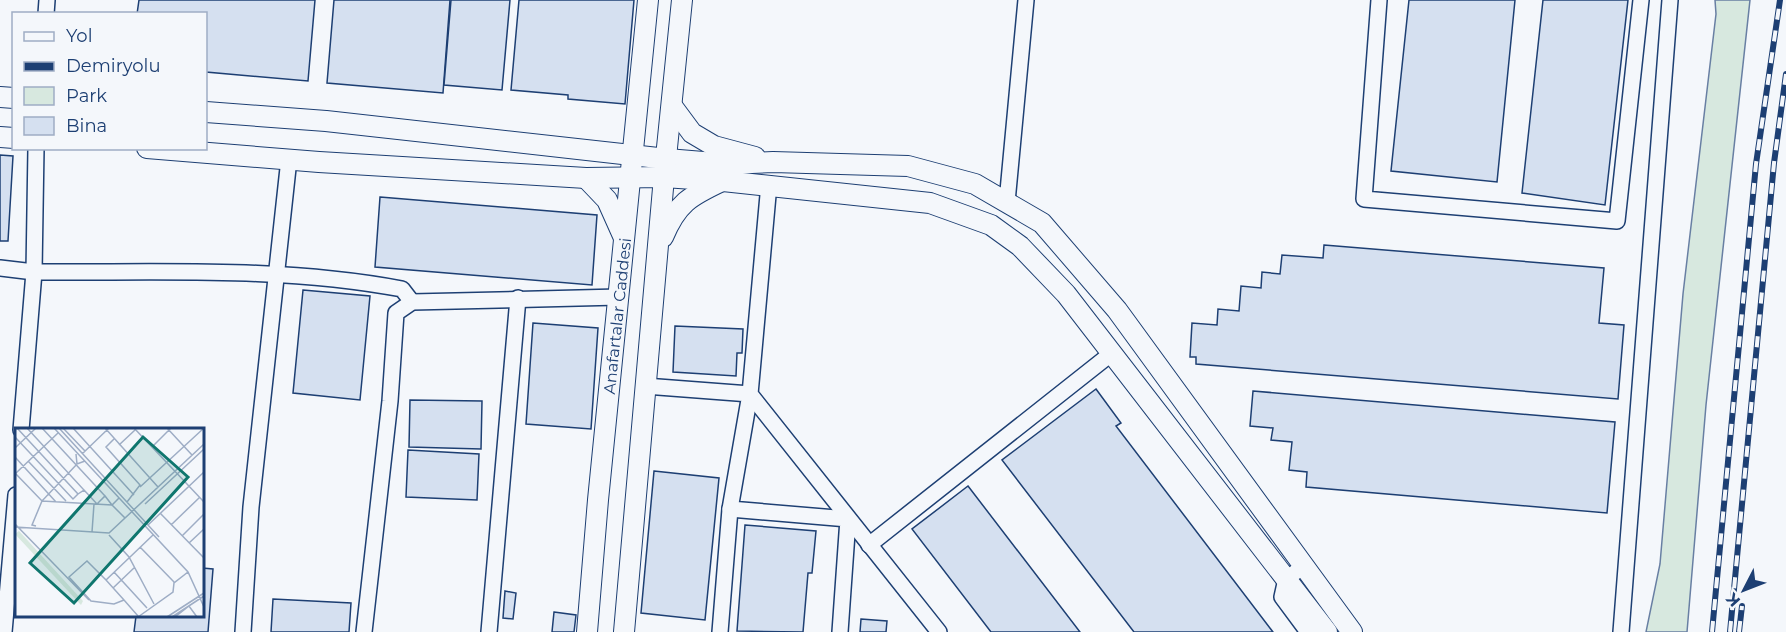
<svg xmlns="http://www.w3.org/2000/svg" width="1786" height="632" font-family="Montserrat,sans-serif">
	<style>
		.green { fill: #d7e8df; stroke: #687fa3; stroke-width: 1.5 }
		.building { fill: #d5e0f0; stroke: #1d3f73; stroke-width: 1.5 }
		.lines { fill: none; stroke-linecap: round; stroke-linejoin: round }
		.minor-casing { stroke: #1d3f73; stroke-width: 18 }
		.major-casing { stroke: #1d3f73; stroke-width: 22 }
		.minor { stroke: #f4f7fb; stroke-width: 15 }
		.major { stroke: #f4f7fb; stroke-width: 20 }
		.rail-casing { stroke: #1d3f73; stroke-width: 6 }
		.rail { stroke: #f4f7fb; stroke-width: 4; stroke-dasharray: 11; stroke-linecap: butt }
		.labels { text-anchor: middle; stroke-width: 4.5; stroke-linejoin: round; paint-order: stroke }
		.street-label { font-size: 16px; fill: #1d3f73; stroke: #f4f7fb }
		.inset-road { fill: none; stroke: #9eadc5; stroke-width: 1.5 }
		.view { fill: #0f766e; fill-opacity: 0.15; stroke: #0f766e; stroke-width: 3 }
		.inset-edge { fill: none; stroke: #1d3f73; stroke-width: 3 }
	</style>
	<rect width="100%" height="100%" fill="#f4f7fb"/>
	<!-- green -->
	<path class="green" d="M 1715,0 L 1750,0 L 1706,405 L 1687,632 L 1646,632 L 1660,564 L 1683,294 L 1716,14 Z"/>
	<!-- building -->
	<g class="building">
		<path d="M 139,0 L 315,0 L 308,81 L 206,72 L 206,14 L 137,14 Z"/>
		<path d="M 334,0 L 450,0 L 443,93 L 327,83 Z"/>
		<path d="M 451,0 L 510,0 L 502,90 L 444,85 Z"/>
		<path d="M 519,0 L 634,0 L 625,104 L 568,99 L 568,95 L 511,90 Z"/>
		<path d="M 1409,0 L 1515,0 L 1497,182 L 1391,171 Z"/>
		<path d="M 1543,0 L 1628,0 L 1605,205 L 1522,193 Z"/>
		<path d="M 0,155 L 13,156 L 8,241 L 0,241 Z"/>
		<path d="M 380,197 L 597,215 L 592,285 L 375,267 Z"/>
		<path d="M 1324,245 L 1604,268 L 1599,323 L 1624,325 L 1618,399 L 1196,364 L 1196,357 L 1190,357 L 1192,323 L 1217,325 L 1218,309 L 1239,311 L 1241,286 L 1261,288 L 1262,272 L 1280,274 L 1282,255 L 1323,258 Z"/>
		<path d="M 303,290 L 370,296 L 360,400 L 293,393 Z"/>
		<path d="M 533,323 L 598,328 L 591,429 L 526,424 Z"/>
		<path d="M 675,326 L 743,329 L 742,353 L 737,353 L 736,376 L 673,372 Z"/>
		<path d="M 1096,389 L 1121,423 L 1116,426 L 1273,632 L 1134,632 L 1002,460 Z"/>
		<path d="M 1253,391 L 1615,422 L 1607,513 L 1306,487 L 1307,472 L 1289,470 L 1292,442 L 1271,440 L 1273,428 L 1250,426 Z"/>
		<path d="M 410,400 L 482,401 L 481,449 L 409,447 Z"/>
		<path d="M 408,450 L 479,454 L 477,500 L 406,497 Z"/>
		<path d="M 654,471 L 719,478 L 705,620 L 641,613 Z"/>
		<path d="M 968,486 L 1080,632 L 991,632 L 912,529 Z"/>
		<path d="M 745,525 L 816,531 L 812,573 L 808,573 L 803,632 L 737,631 Z"/>
		<path d="M 202,568 L 213,569 L 208,632 L 134,632 L 136,616 L 202,616 Z"/>
		<path d="M 505,591 L 516,593 L 513,619 L 503,618 Z"/>
		<path d="M 273,599 L 351,603 L 349,632 L 271,632 Z"/>
		<path d="M 554,612 L 576,615 L 574,632 L 552,632 Z"/>
		<path d="M 861,619 L 887,621 L 886,632 L 860,632 Z"/>
	</g>
	<g class="lines">
		<!-- minor casing -->
		<g class="minor-casing">
			<g id="minor">
				<path d="M 1379,0 L 1364,199 L 1617,221 L 1641,0"/>
				<path d="M 46,14 L 47,0"/>
				<path d="M 769,184 L 750,394 L 939,632"/>
				<path d="M 1007,202 L 1026,0"/>
				<path d="M 0,268 L 34,272 C 156,273 281,266 402,289 L 412,302"/>
				<path d="M 645,386 L 750,394 L 730,509 L 848,519 L 840,632"/>
				<path d="M 21,430 L 34,272 L 36,148"/>
				<path d="M 869,545 L 1112,353"/>
				<path d="M 1304,566 L 1286,579 L 1282,597 L 1308,632"/>
				<path d="M 4,632 L 16,495"/>
				<path d="M 243,632 L 251,507 L 289,159"/>
				<path d="M 364,632 L 390,401 L 396,313 L 412,302 L 619,297"/>
				<path d="M 489,632 L 518,298"/>
				<path d="M 720,632 L 730,509"/>
				<path d="M 1621,632 L 1670,0"/>
			</g>
		</g>
		<!-- major casing -->
		<g class="major-casing">
			<g id="major">
				<path d="M 0,97 L 14,98"/>
				<path d="M 672,106 L 692,133 L 714,146 L 755,157"/>
				<path d="M 206,112 L 326,121 L 667,159 L 727,164 L 773,162 L 908,166 L 975,184 L 1042,223 L 1117,310 L 1352,632"/>
				<path d="M 0,137 L 14,138"/>
				<path d="M 147,148 L 319,162 L 586,178 L 664,177 L 723,181 L 930,203 L 991,225 L 1020,246 L 1066,294 L 1327,632"/>
				<path d="M 586,178 L 607,200 L 624,238"/>
				<path d="M 663,237 C 677,203 690,196 722,181"/>
				<path d="M 587,632 L 598,500 L 648,0"/>
				<path d="M 624,632 L 664,177 L 682,0"/>
			</g>
		</g>
		<!-- minor -->
		<use href="#minor" class="minor"/>
		<!-- major -->
		<use href="#major" class="major"/>
		<!-- rail casing -->
		<g class="rail-casing">
			<g id="rail">
				<path d="M 1712,632 L 1756,164 L 1780,0"/>
				<path d="M 1730,632 L 1774,163 L 1786,74"/>
				<path d="M 1739,632 L 1742,606"/>
			</g>
		</g>
		<!-- rail -->
		<use href="#rail" class="rail"/>
	</g>
	<g class="labels">
		<!-- street labels -->
		<g class="street-label">
			<text transform="translate(617 316) rotate(-84)" y="6">Anafartalar Caddesi</text>
		</g>
	</g>
	<!-- overview -->
	<g transform="translate(15 428)">
		<rect width="189" height="189" fill="#f4f7fb"/>
		<path d="M 4,103 L 68,173 L 66,177 L 0,106 Z" fill="#d7e8df"/>
		<path class="inset-road" d="M 12,0 L 69,62 L 63,66M 27,0 L 90,68M 39,0 L 173,144 L 189,179M 44,0 L 144,109M 48,0 L 70,23M 58,0 L 119,67M 90,0 L 143,59M 119,0 L 189,74M 152,0 L 177,27M 0,9 L 58,71 L 63,66 L 2,0M 99,11 L 91,19 L 125,57 L 112,74M 104,17 L 120,2M 137,19 L 156,0M 0,20 L 21,0M 61,26 L 62,36 L 70,33M 67,26 L 94,0M 0,29 L 41,74M 13,33 L 51,73M 0,45 L 27,73 L 63,35M 1,45 L 43,5M 125,59 L 189,0M 69,62 L 82,76 L 90,68 L 97,77 L 104,70M 130,76 L 189,21M 145,85 L 189,130M 0,96 L 74,172M 133,97 L 189,44M 156,97 L 185,69M 21,98 L 17,97 L 27,73 L 97,77 L 110,90M 0,99 L 94,105 L 189,16M 77,104 L 79,76M 94,107 L 114,129 L 139,176M 167,108 L 189,86M 174,115 L 189,101M 125,119 L 159,154M 99,144 L 132,180M 91,152 L 138,107M 98,160 L 120,139M 109,172 L 99,176 L 76,173 L 54,149 L 72,133 L 91,152 L 109,172 L 123,188 L 124,189M 123,189 L 158,164 L 159,155 L 173,144M 152,189 L 189,165M 157,189 L 189,168M 160,189 L 174,178 L 182,189"/>
		<path class="view" d="M 128,9 L 173,49 L 59,175 L 15,135 Z"/>
		<rect width="189" height="189" class="inset-edge"/>
	</g>
	<!-- legend -->
	<rect x="12" y="12" width="195" height="138" fill="#f4f7fb" stroke="#9eadc5" stroke-width="1.5"/>
	<rect x="24" y="32" width="30" height="9" fill="#f4f7fb" stroke="#9eadc5" stroke-width="1.5"/>
	<text x="66" y="42" font-size="18" fill="#1d3f73">Yol</text>
	<rect x="24" y="62" width="30" height="9" fill="#1d3f73" stroke="#9eadc5" stroke-width="1.5"/>
	<text x="66" y="72" font-size="18" fill="#1d3f73">Demiryolu</text>
	<rect x="24" y="87" width="30" height="18" fill="#d7e8df" stroke="#9eadc5" stroke-width="1.5"/>
	<text x="66" y="102" font-size="18" fill="#1d3f73">Park</text>
	<rect x="24" y="117" width="30" height="18" fill="#d5e0f0" stroke="#9eadc5" stroke-width="1.5"/>
	<text x="66" y="132" font-size="18" fill="#1d3f73">Bina</text>
	<!-- north arrow -->
	<g transform="translate(1744 590) rotate(228)" stroke="#f4f7fb" stroke-width="4.5" paint-order="stroke">
	<path d="M0-4.5L10 22L0 15L-10 22Z" fill="#1d3f73"/>
	<text y="-9" font-size="16" font-weight="bold" text-anchor="middle" fill="#1d3f73">K</text>
	</g>
</svg>
